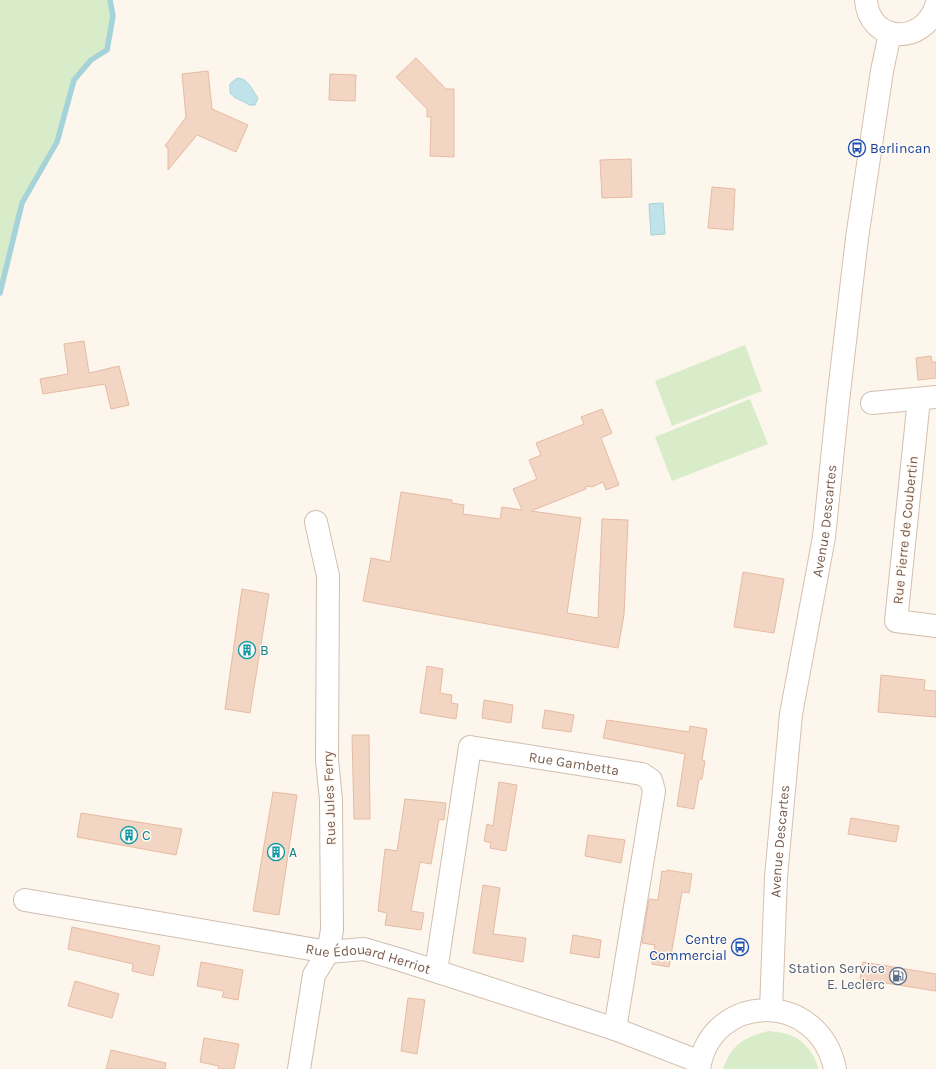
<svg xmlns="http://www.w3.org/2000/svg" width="936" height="1069" font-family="Karla,sans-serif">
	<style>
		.green { fill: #d8ecc9 }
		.water { fill: #bfe3e8; stroke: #a5d3da }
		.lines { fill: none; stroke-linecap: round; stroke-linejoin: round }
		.stream { stroke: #a5d3da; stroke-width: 5.5 }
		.building { fill: #f3d5c3; stroke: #e6bba3 }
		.minor-casing { stroke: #d1beb0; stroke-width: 24 }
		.secondary-casing { stroke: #d6c0b0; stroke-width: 24 }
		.minor { stroke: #fff; stroke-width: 22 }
		.secondary { stroke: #fff; stroke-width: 22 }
		.labels { text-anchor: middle; stroke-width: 3; stroke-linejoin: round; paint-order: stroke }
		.transit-label { font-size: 14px; fill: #164399; stroke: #fffaf3; text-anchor: start }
		.street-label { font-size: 14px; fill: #7a5c4d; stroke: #fffaf3 }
		.culture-label { font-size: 14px; fill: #0d838f; stroke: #fffaf3; text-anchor: start }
		.service-label { font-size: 14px; fill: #4e5e75; stroke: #fffaf3; text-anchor: end }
	</style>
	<rect width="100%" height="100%" fill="#fdf6ec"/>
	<!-- green -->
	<g class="green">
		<path d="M 0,0 L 110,0 L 113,16 L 107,50 L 91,60 L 74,80 L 57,142 L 22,203 L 0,293 Z"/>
		<path d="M 745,345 L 762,391 L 672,426 L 655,381 Z"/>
		<path d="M 750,399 L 768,444 L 672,481 L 655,437 Z"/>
		<path d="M 768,1031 C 774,1032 781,1032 787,1034 C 802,1038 816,1054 818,1069 L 723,1069 C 732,1044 743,1038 768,1031 Z"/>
	</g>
	<!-- water -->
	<g class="water">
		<path d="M 237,78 C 248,78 252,90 258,98 L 255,105 L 249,105 C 243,100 234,99 230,93 L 230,84 Z"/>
		<path d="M 663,203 L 665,234 L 651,235 L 649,204 Z"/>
	</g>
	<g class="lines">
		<!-- stream -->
		<path class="stream" d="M 0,293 L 22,203 L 57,142 L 74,80 L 91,60 L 107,50 L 113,16 L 110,0"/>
	</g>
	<!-- building -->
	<g class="building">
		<path d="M 416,58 L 446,89 L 454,89 L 454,157 L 430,156 L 431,117 L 427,117 L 427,109 L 396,77 Z"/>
		<path d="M 208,71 L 212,109 L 248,125 L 236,152 L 197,135 L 168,170 L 168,148 L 165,146 L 186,117 L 182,74 Z"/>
		<path d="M 330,74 L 356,75 L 355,101 L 329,100 Z"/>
		<path d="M 631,159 L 632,197 L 602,198 L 600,160 Z"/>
		<path d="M 712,187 L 735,189 L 733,230 L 708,228 Z"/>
		<path d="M 84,341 L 89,373 L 119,366 L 129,405 L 111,409 L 105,384 L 43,394 L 40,379 L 68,374 L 64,344 Z"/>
		<path d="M 931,356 L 932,362 L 936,362 L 936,378 L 918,380 L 916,358 Z"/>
		<path d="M 602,409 L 612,433 L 601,438 L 619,485 L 606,490 L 603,482 L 592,487 L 586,486 L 586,489 L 531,511 L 581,518 L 567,613 L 598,618 L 602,519 L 628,520 L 624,615 L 618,648 L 363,601 L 371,558 L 390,562 L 401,492 L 452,500 L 452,503 L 464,505 L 463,514 L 500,519 L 502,507 L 522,510 L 513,489 L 537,479 L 529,460 L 541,455 L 536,443 L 584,424 L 581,417 Z"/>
		<path d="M 743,572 L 784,579 L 774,633 L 734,627 Z"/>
		<path d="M 242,589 L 269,594 L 250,713 L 225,709 Z"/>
		<path d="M 427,666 L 443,669 L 440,693 L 452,695 L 451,703 L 458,704 L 456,719 L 420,713 Z"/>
		<path d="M 881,675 L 925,680 L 924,690 L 936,691 L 936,717 L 878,712 Z"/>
		<path d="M 484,700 L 513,705 L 511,723 L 482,718 Z"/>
		<path d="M 545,710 L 574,715 L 571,732 L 542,728 Z"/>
		<path d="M 607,720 L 689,732 L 690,726 L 707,729 L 702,760 L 705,761 L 702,779 L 699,779 L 694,809 L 677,806 L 685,754 L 603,738 Z"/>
		<path d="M 352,735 L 369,735 L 370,819 L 354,819 Z"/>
		<path d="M 499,782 L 517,785 L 506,851 L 490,848 L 491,843 L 484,841 L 487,824 L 493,826 Z"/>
		<path d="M 273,792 L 297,795 L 279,915 L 253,911 Z"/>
		<path d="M 405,799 L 446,803 L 444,820 L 439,819 L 431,864 L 420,862 L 411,911 L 424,913 L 421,930 L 385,925 L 387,913 L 378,911 L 385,849 L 397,851 Z"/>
		<path d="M 81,813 L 182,829 L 176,855 L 77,837 Z"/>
		<path d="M 851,818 L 899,826 L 896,842 L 848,834 Z"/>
		<path d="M 588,835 L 625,840 L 621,863 L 585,856 Z"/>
		<path d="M 667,870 L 692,874 L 689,893 L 682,892 L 669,967 L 652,964 L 655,945 L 642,943 L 649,899 L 658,900 L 662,871 L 666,872 Z"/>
		<path d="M 483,885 L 500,888 L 493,934 L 526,938 L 523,962 L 473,953 Z"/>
		<path d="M 72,927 L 160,946 L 153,976 L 132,971 L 133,964 L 68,949 Z"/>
		<path d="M 573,935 L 601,940 L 599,958 L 570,953 Z"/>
		<path d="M 201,962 L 243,970 L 238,1000 L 222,997 L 224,991 L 197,986 Z"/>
		<path d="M 863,962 L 936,974 L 936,991 L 860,979 Z"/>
		<path d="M 75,981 L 119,994 L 112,1018 L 68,1006 Z"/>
		<path d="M 408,998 L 425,1000 L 417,1054 L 401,1051 Z"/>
		<path d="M 204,1038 L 239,1044 L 234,1069 L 218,1069 L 219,1066 L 200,1062 Z"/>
		<path d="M 111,1050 L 166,1063 L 165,1069 L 106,1069 Z"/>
	</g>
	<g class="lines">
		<!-- minor casing -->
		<g class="minor-casing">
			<g id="minor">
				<path d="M 919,399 L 896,621 L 936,626"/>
				<path d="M 872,403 L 936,397"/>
				<path id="s1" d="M 25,900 L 328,952 L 364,949 L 401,960 L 615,1029 L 700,1062"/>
				<path id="s2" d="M 436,971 L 470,747 L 642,774 L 651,780 L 654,791 L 615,1029"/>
				<path d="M 299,1069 L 314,975 L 328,952 L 332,930 L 331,800 L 327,760 L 328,576 L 316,522"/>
			</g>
		</g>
		<!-- secondary casing -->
		<g class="secondary-casing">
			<g id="secondary">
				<path d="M 866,0 C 869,43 923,46 936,6"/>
				<path id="s3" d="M 771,1010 L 776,877 L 791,714 L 824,537 L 838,401 L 857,238 L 882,71 L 890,33"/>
				<path d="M 699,1069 C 711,991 819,990 835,1069"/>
			</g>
		</g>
		<!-- minor -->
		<use href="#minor" class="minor"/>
		<!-- secondary -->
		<use href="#secondary" class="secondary"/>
	</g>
	<!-- icons -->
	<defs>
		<g id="bus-ring" transform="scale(0.9)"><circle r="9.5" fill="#fffaf3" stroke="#1a4fb4" stroke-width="1.5"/><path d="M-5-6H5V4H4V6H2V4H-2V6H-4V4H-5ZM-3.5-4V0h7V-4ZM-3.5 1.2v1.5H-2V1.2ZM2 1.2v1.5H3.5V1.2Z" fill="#1a4fb4"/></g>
		<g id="building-ring" transform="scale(0.9)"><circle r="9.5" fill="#fffaf3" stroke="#0f9aa8" stroke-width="1.5"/><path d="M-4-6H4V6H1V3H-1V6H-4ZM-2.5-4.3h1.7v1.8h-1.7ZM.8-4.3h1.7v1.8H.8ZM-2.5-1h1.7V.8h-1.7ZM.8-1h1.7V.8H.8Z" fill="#0f9aa8"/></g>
		<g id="fuel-ring" transform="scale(0.9)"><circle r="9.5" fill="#fffaf3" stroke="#5c6f8a" stroke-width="1.5"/><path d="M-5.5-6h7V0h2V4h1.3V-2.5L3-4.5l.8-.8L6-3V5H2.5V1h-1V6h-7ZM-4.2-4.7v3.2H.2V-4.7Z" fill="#5c6f8a"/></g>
	</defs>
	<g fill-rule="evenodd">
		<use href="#bus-ring" x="857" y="148"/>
		<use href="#building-ring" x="247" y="650"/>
		<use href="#building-ring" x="129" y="835"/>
		<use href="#building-ring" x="276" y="852"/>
		<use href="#bus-ring" x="740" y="947"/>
		<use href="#fuel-ring" x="898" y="976"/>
	</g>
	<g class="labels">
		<!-- transit labels -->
		<g class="transit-label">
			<text x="870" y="153">Berlincan</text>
			<text x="727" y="944" text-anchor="end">Centre<tspan x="727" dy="16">Commercial</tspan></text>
		</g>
		<!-- street labels -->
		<g class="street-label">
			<text dy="5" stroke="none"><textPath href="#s3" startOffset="493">Avenue Descartes</textPath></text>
			<text transform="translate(905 530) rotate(-84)" y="5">Rue Pierre de Coubertin</text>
			<text dy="5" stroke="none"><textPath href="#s2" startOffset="332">Rue Gambetta</textPath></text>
			<text transform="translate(329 798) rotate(-92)" y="5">Rue Jules Ferry</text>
			<text dy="5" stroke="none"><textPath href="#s3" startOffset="169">Avenue Descartes</textPath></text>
			<text dy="5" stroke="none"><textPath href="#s1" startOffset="349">Rue Édouard Herriot</textPath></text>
		</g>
		<!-- culture labels -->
		<g class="culture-label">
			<text x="260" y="655">B</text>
			<text x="142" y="840">C</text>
			<text x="289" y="857">A</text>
		</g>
		<!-- service labels -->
		<g class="service-label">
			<text x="885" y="973">Station Service<tspan x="885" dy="16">E. Leclerc</tspan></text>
		</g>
	</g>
</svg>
